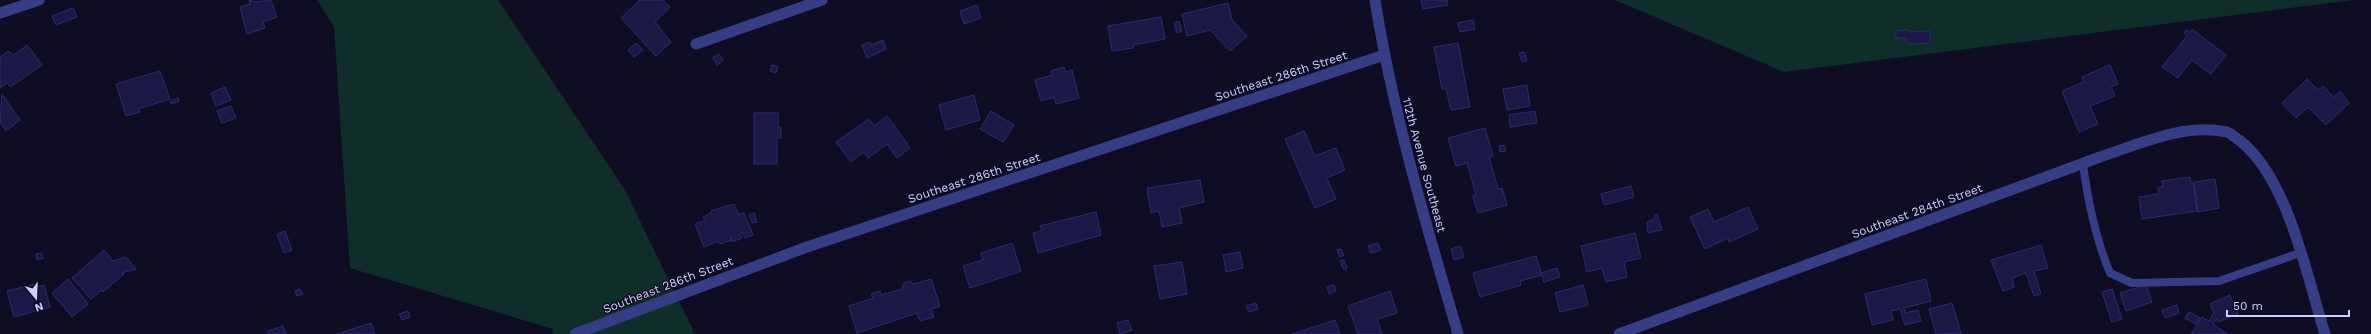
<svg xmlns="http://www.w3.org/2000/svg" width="2371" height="334" font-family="'Work Sans',sans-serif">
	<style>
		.green { fill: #102e29 }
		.building { fill: #1b1846; stroke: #2e2973 }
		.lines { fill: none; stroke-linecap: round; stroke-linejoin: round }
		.service { stroke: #353d85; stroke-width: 8 }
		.minor { stroke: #353d85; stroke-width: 11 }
		.tertiary { stroke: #353d85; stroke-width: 11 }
		.labels { text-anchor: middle; stroke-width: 3; stroke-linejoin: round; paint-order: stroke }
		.street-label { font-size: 12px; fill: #cfd0ff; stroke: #0e0d24 }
	</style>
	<rect width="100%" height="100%" fill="#0e0d24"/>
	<!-- green -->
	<g class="green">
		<path d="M 317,0 L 498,0 L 625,190 L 695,334 L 552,334 L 553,329 L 350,268 L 334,27 Z"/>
		<path d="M 1615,0 L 2354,0 L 1784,72 Z"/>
	</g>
	<!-- building -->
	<g class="building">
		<path d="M 249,0 L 255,2 L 271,0 L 277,17 L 263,22 L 265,28 L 247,34 L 240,7 L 250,4 Z"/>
		<path d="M 640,0 L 663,0 L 670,7 L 655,22 L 671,42 L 656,56 L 621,18 Z"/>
		<path d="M 1421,0 L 1447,0 L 1448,5 L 1423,9 Z"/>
		<path d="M 1228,3 L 1232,20 L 1247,36 L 1230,51 L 1210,30 L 1187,36 L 1182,14 Z"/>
		<path d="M 977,5 L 981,18 L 964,24 L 960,11 Z"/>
		<path d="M 73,8 L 77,17 L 56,25 L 52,16 Z"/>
		<path d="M 1161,17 L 1165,39 L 1133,45 L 1133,48 L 1112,51 L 1108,26 Z"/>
		<path d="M 1473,20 L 1475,29 L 1460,32 L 1458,23 Z"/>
		<path d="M 1179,21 L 1182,31 L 1177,33 L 1174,23 Z"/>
		<path d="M 2192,29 L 2226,55 L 2211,74 L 2192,60 L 2178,78 L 2162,67 L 2187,36 L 2184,33 L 2186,30 L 2190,32 Z"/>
		<path d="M 1909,30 L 1910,32 L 1930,31 L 1930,43 L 1909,44 L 1905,38 L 1896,38 L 1896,31 Z"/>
		<path d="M 883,40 L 886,49 L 867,58 L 862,45 L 870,42 L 872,45 Z"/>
		<path d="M 636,43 L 643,50 L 634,57 L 628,50 Z"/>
		<path d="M 1458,43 L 1470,107 L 1451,110 L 1446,89 L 1442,89 L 1434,47 Z"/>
		<path d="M 27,45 L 42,65 L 10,87 L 7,83 L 0,88 L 0,57 L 8,51 L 14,55 Z"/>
		<path d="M 1524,52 L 1527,61 L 1522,62 L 1519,53 Z"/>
		<path d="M 719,54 L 723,60 L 717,65 L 713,58 Z"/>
		<path d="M 772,65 L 778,67 L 776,73 L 770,71 Z"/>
		<path d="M 2110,65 L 2118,84 L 2111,87 L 2115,96 L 2090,106 L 2098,124 L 2079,132 L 2062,91 L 2084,82 L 2082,77 Z"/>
		<path d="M 1064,67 L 1066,72 L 1072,70 L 1079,98 L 1056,104 L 1054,97 L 1041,101 L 1035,80 L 1052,75 L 1051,71 Z"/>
		<path d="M 160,71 L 170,99 L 138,109 L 140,112 L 126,116 L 116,84 Z"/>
		<path d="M 2307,79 L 2318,90 L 2323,86 L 2334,97 L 2340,91 L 2349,103 L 2326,125 L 2308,107 L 2296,118 L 2282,103 Z"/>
		<path d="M 1527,85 L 1530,106 L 1507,110 L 1503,89 Z"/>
		<path d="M 225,87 L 231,100 L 216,106 L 211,93 Z"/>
		<path d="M 2,94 L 20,120 L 6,131 L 0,122 Z"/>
		<path d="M 974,95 L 980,120 L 946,130 L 939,105 Z"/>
		<path d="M 178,98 L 179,101 L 171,104 L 170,101 Z"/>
		<path d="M 231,106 L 236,118 L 222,123 L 217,111 Z"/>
		<path d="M 991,111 L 1014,125 L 1003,142 L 980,129 Z"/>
		<path d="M 1535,111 L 1537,123 L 1510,127 L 1509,115 Z"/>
		<path d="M 754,113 L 778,113 L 778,127 L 781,127 L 781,138 L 777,138 L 777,164 L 754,164 Z"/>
		<path d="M 887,116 L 910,148 L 897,158 L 887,144 L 868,158 L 864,152 L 851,162 L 836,142 L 869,119 L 874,126 Z"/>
		<path d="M 1485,128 L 1493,156 L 1489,157 L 1498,189 L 1502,188 L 1507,205 L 1478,213 L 1473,196 L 1476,195 L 1467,163 L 1456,166 L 1448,138 Z"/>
		<path d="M 1304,131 L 1315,156 L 1336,148 L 1345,170 L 1327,178 L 1336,199 L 1315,208 L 1285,139 Z"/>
		<path d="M 1504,145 L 1506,151 L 1500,152 L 1499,146 Z"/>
		<path d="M 2190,177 L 2191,183 L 2193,183 L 2197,211 L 2142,219 L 2139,197 L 2159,194 L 2158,187 L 2163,187 L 2162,181 Z"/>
		<path d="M 2215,179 L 2219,208 L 2198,212 L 2194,182 Z"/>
		<path d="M 1200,180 L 1204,202 L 1179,208 L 1182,223 L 1162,227 L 1159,211 L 1151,213 L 1147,188 Z"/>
		<path d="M 1631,186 L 1634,197 L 1604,205 L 1601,194 Z"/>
		<path d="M 734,204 L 739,215 L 744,213 L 753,235 L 745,238 L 742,232 L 740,234 L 742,238 L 732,242 L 731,237 L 731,240 L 720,244 L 719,241 L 704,247 L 695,224 L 705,220 L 703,217 L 711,213 L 711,211 Z"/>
		<path d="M 1748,207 L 1758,229 L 1729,242 L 1728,238 L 1705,249 L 1690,217 L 1708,209 L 1714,222 Z"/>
		<path d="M 1096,212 L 1101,235 L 1038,253 L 1033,233 L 1042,231 L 1040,226 Z"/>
		<path d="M 754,213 L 757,222 L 752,223 L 749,215 Z"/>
		<path d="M 1657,214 L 1662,230 L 1648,233 L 1647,222 L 1653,220 L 1655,215 Z"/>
		<path d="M 285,231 L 292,250 L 284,253 L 277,234 Z"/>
		<path d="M 1635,233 L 1641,258 L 1624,262 L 1627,277 L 1606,282 L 1602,268 L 1587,272 L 1581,246 Z"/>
		<path d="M 1012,243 L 1021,271 L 970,288 L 963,266 L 983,260 L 981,253 Z"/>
		<path d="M 1378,243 L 1381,250 L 1371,253 L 1368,246 Z"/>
		<path d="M 2041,245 L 2048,268 L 2034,271 L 2041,294 L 2034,296 L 2026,273 L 2012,278 L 2014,287 L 2003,291 L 1991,260 Z"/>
		<path d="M 1460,246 L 1464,257 L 1454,260 L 1451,249 Z"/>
		<path d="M 1341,249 L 1344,255 L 1340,257 L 1337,250 Z"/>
		<path d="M 104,250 L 113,261 L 126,257 L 136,269 L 122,273 L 124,274 L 103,292 L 102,290 L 91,299 L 72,278 Z"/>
		<path d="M 1240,252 L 1243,268 L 1226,272 L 1223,255 Z"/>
		<path d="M 41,253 L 43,258 L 37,260 L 36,254 Z"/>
		<path d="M 1536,256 L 1542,275 L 1520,281 L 1521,285 L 1480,297 L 1473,273 Z"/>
		<path d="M 1344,260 L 1347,268 L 1344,270 L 1340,261 Z"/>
		<path d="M 1182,262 L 1187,294 L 1160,299 L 1154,266 Z"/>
		<path d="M 1557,268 L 1560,277 L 1544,282 L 1541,273 Z"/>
		<path d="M 68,279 L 88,304 L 72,317 L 52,293 Z"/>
		<path d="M 931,279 L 940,306 L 931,309 L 934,317 L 920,321 L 917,313 L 857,333 L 849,306 L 873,298 L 871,294 L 880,291 L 881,295 L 902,289 L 904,283 L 910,281 L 914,284 Z"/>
		<path d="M 1926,279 L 1931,301 L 1904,308 L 1905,313 L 1918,310 L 1921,321 L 1905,325 L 1900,309 L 1891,311 L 1893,320 L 1872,325 L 1865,294 Z"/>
		<path d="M 35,284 L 36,288 L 44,285 L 50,307 L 14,317 L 7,291 Z"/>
		<path d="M 1334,285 L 1336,291 L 1329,294 L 1327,287 Z"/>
		<path d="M 1583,285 L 1588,305 L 1560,312 L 1555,293 Z"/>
		<path d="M 2146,285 L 2152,302 L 2126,311 L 2120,293 Z"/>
		<path d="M 300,289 L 303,294 L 297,296 L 295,291 Z"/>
		<path d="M 2112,289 L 2122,319 L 2112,322 L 2102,292 Z"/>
		<path d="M 1390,291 L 1397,313 L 1377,319 L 1382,334 L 1358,334 L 1348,306 Z"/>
		<path d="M 2230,295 L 2238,314 L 2218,322 L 2217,319 L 2213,324 L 2228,334 L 2191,334 L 2202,317 L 2209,321 L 2214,313 L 2210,304 Z"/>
		<path d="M 1256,303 L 1258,309 L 1249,312 L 1246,306 Z"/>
		<path d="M 1952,303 L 1961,333 L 1936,334 L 1929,309 Z"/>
		<path d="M 2177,305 L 2179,313 L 2165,318 L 2162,310 Z"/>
		<path d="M 408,311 L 410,317 L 402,320 L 399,314 Z"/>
		<path d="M 2189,312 L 2200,318 L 2196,324 L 2185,318 Z"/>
		<path d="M 1128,320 L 1132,330 L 1120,334 L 1117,323 Z"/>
		<path d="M 1335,320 L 1340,334 L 1292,334 Z"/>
		<path d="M 371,323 L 375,334 L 337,334 Z"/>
		<path d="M 283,326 L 286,334 L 269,334 L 268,331 Z"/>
	</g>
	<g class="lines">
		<!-- service -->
		<path class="service" d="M 2083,164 C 2088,202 2095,237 2110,273 L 2132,283 L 2219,281 L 2300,253"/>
		<!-- minor -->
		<g class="minor">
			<path d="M 0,13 L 39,0"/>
			<path d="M 696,44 L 822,0"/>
			<path d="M 575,334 L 807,247 L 1384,55"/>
			<path d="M 1619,334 L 2100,157 C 2140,144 2183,123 2227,132 C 2231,133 2235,138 2239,140 C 2288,177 2307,277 2325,334"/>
		</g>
		<!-- tertiary -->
		<path class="tertiary" d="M 1375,0 C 1393,114 1426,224 1458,334"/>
	</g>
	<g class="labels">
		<!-- street labels -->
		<g class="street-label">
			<text transform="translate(1281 76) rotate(-18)" y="4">Southeast 286th Street</text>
			<text transform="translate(1424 165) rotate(75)" y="4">112th Avenue Southeast</text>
			<text transform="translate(974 178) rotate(-18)" y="4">Southeast 286th Street</text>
			<text transform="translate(1917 211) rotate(-20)" y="4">Southeast 284th Street</text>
			<text transform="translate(668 285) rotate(-21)" y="4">Southeast 286th Street</text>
		</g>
	</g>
	<!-- north arrow -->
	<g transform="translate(36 298) rotate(161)" stroke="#0e0d24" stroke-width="3" paint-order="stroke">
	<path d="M0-3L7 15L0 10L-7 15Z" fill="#cfd0ff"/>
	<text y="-6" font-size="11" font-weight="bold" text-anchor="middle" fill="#cfd0ff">N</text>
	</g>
	<!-- scale -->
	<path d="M2227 310v6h122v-6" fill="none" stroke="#cfd0ff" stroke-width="2"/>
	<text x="2233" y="310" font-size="12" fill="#cfd0ff" stroke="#0e0d24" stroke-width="3" paint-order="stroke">50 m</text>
</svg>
